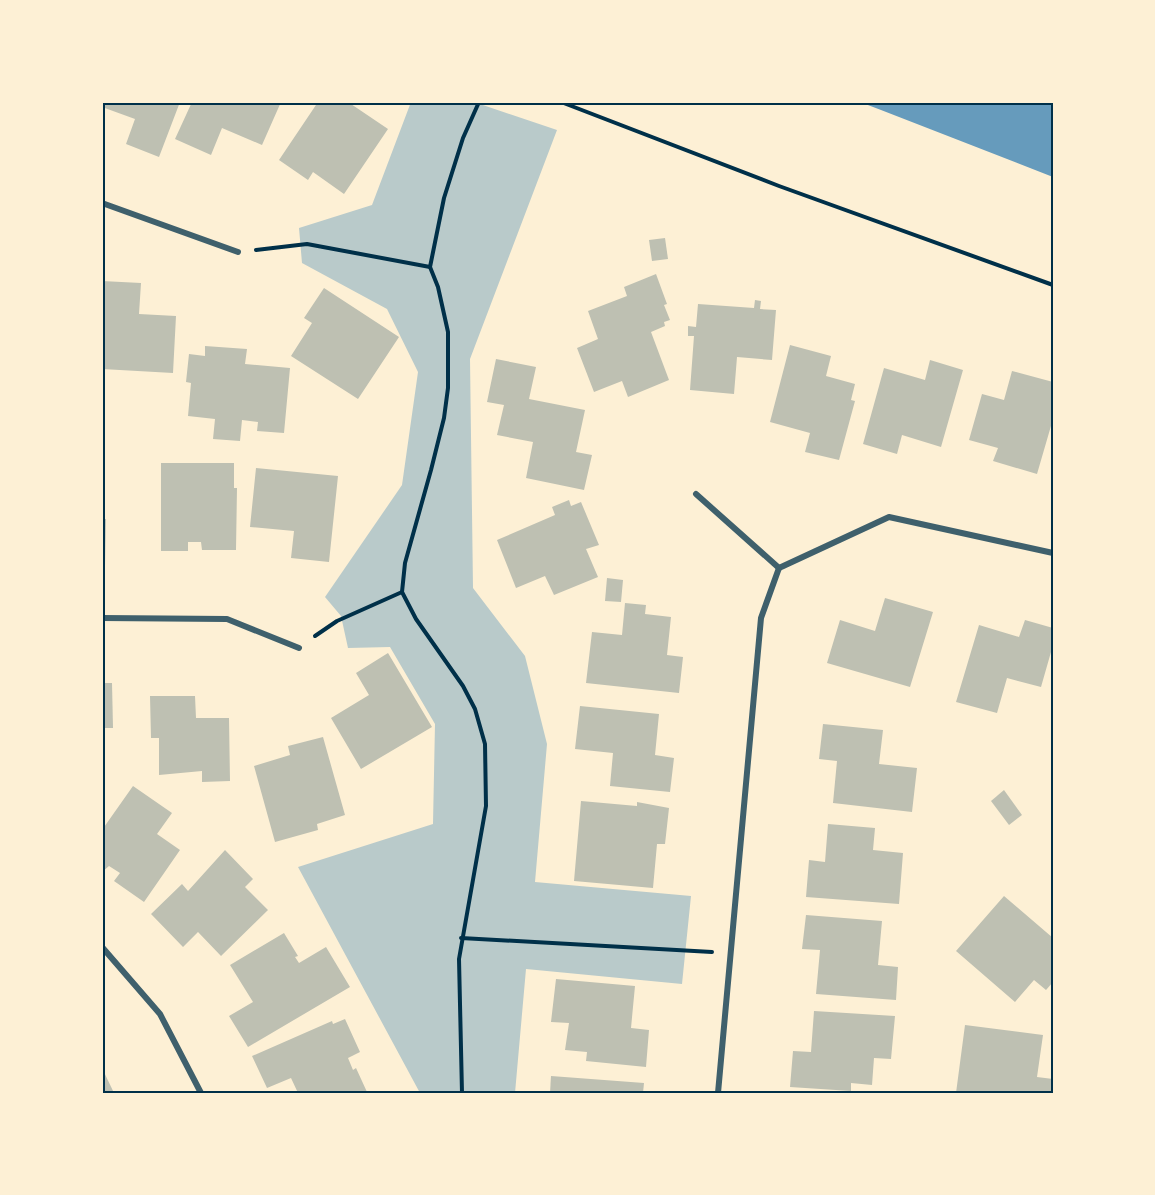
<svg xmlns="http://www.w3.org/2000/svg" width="1155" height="1195" font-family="Georgia,serif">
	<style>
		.green { fill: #b9caca }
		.water { fill: #669bbc }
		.building { fill: #bec0b2 }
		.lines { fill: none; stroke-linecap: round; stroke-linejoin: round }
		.path { stroke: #003049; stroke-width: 4 }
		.minor { stroke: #3f606c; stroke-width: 6 }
		.neatline { fill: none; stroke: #003049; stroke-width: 2 }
	</style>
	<rect width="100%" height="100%" fill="#fdf0d5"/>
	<!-- green -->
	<path class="green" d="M 411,102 L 474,102 L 557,130 L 470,359 L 473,588 L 525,656 L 547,744 L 535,882 L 691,896 L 682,984 L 526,969 L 515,1093 L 420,1093 L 298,867 L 433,824 L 435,724 L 390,647 L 348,648 L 341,616 L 325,597 L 402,485 L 418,372 L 387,309 L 302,263 L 299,228 L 372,205 Z"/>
	<!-- water -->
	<path class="water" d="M 860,102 L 1053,102 L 1053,177 L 881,110 Z"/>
	<!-- building -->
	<g class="building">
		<path d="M 102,102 L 180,102 L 159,157 L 126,144 L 135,119 L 102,107 Z"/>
		<path d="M 192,102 L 281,102 L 262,145 L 222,128 L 211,155 L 175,139 Z"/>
		<path d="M 318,102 L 348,102 L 388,129 L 344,194 L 313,172 L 308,180 L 279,160 Z"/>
		<path d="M 665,238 L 668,259 L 652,261 L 649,240 Z"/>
		<path d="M 656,274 L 667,304 L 664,305 L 670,320 L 664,322 L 665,326 L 651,332 L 669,380 L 628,397 L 622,381 L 594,392 L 577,348 L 598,339 L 588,311 L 627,296 L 624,287 Z"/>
		<path d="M 102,281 L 141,283 L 139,314 L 176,316 L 173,373 L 102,369 Z"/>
		<path d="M 324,288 L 399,337 L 358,399 L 291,356 L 312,323 L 304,318 Z"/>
		<path d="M 755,300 L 761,301 L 760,309 L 776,310 L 772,360 L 737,357 L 734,394 L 690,390 L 694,336 L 688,336 L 688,326 L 696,327 L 698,304 L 754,308 Z"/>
		<path d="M 790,345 L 831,356 L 826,376 L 855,384 L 851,400 L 855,401 L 839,460 L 805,452 L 810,433 L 770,422 Z"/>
		<path d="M 205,346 L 247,349 L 245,364 L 290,368 L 284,433 L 257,431 L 258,422 L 242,420 L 240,441 L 213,439 L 215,419 L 188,416 L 191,383 L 186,382 L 189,354 L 205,356 Z"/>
		<path d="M 496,359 L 536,367 L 529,399 L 585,410 L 576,452 L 592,455 L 584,490 L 526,478 L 533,442 L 497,435 L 504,405 L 487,402 Z"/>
		<path d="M 930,360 L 963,370 L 941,447 L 902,435 L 897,454 L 863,444 L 884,368 L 925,380 Z"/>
		<path d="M 1012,371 L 1053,382 L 1053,419 L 1037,474 L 993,461 L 998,448 L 969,440 L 982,394 L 1004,400 Z"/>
		<rect x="102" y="425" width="3" height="48"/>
		<path d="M 161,463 L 234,463 L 234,488 L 237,488 L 236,550 L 202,550 L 201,542 L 188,542 L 188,551 L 161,551 Z"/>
		<path d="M 256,468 L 338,476 L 329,562 L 291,558 L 294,531 L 250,527 Z"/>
		<path d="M 569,500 L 571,506 L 581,502 L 599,545 L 586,549 L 598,577 L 554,595 L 545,576 L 516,588 L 497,540 L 555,515 L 552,507 Z"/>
		<path d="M 102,519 L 106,519 L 105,566 L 102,566 Z"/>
		<path d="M 607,578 L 623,580 L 621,602 L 605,601 Z"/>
		<path d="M 885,598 L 933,612 L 910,687 L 827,663 L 840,620 L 875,631 Z"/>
		<path d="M 625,603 L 646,605 L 645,614 L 671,617 L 667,655 L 683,657 L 679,693 L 586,683 L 592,632 L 622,635 Z"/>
		<path d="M 1025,620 L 1053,628 L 1053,645 L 1041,687 L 1007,678 L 997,713 L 956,702 L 979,625 L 1019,637 Z"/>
		<path d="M 388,653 L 432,727 L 361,769 L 331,718 L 369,695 L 356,673 Z"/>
		<path d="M 102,683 L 112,683 L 113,728 L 102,728 Z"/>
		<path d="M 150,696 L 195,696 L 196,718 L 229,718 L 230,781 L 202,782 L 202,771 L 159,775 L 159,738 L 151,738 Z"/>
		<path d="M 580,706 L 659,714 L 655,755 L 674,758 L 670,792 L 610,786 L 613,753 L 575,749 Z"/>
		<path d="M 823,724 L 883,730 L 879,764 L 917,768 L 912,812 L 833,803 L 837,761 L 819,759 Z"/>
		<path d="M 323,737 L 345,815 L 317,824 L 318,830 L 275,842 L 254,766 L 290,755 L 288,746 Z"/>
		<path d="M 133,786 L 172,813 L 157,834 L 180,850 L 144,902 L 114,881 L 120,873 L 109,866 L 102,872 L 102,830 Z"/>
		<path d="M 1004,790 L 1022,815 L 1009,825 L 991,801 Z"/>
		<path d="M 581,801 L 637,806 L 637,802 L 669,808 L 665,844 L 657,844 L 653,888 L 574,881 Z"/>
		<path d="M 828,824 L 875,828 L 873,850 L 903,853 L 899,904 L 806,897 L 809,860 L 825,862 Z"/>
		<path d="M 225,850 L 253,879 L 245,887 L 268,910 L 221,956 L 198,932 L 183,947 L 151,914 L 182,884 L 188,891 Z"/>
		<path d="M 1004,896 L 1053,938 L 1053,982 L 1046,990 L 1034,980 L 1015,1002 L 956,951 Z"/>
		<path d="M 806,915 L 882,921 L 878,965 L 898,967 L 896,1000 L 816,994 L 820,950 L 802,949 Z"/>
		<path d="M 284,933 L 298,956 L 295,957 L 299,963 L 326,947 L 350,987 L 248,1047 L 229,1016 L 253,1002 L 230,965 Z"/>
		<path d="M 556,979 L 635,986 L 631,1028 L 649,1030 L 646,1067 L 586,1061 L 587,1052 L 565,1050 L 569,1023 L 551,1022 Z"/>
		<path d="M 814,1011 L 895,1016 L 891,1059 L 874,1058 L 872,1085 L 851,1083 L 851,1091 L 790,1087 L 793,1051 L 811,1052 Z"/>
		<path d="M 345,1019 L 360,1052 L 348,1058 L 353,1070 L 356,1068 L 367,1092 L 298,1093 L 291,1078 L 267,1088 L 252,1056 L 332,1021 L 333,1024 Z"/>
		<path d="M 965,1025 L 1043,1035 L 1037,1077 L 1053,1079 L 1053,1093 L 956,1093 Z"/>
		<path d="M 102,1068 L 114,1093 L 102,1093 Z"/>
		<path d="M 551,1076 L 644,1083 L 643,1093 L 550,1093 Z"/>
	</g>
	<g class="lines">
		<!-- path -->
		<g class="path">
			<path d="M 561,102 L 779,186 L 1053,285"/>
			<path d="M 256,250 L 307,244 L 430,267"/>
			<path d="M 315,636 L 337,621 L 402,592"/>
			<path d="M 461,938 L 712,952"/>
			<path d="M 462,1093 L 459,959 L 486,806 L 485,744 L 475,709 L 463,686 L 416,619 L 402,592 L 405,563 L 431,470 L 444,418 L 448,388 L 448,332 L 438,287 L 430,267 L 444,198 L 463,138 L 479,102"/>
		</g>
		<!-- minor -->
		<g class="minor">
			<path d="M 102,203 L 238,252"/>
			<path d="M 696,494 L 779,568"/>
			<path d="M 779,568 L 889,517 L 1053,553"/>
			<path d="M 102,618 L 227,619 L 299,648"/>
			<path d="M 102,947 L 160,1014 L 201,1093"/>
			<path d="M 718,1093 L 761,618 L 779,568"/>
		</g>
	</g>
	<!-- border -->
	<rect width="1155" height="1195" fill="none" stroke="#fdf0d5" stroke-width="207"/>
	<rect x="104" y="104" width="948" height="988" class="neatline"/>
</svg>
